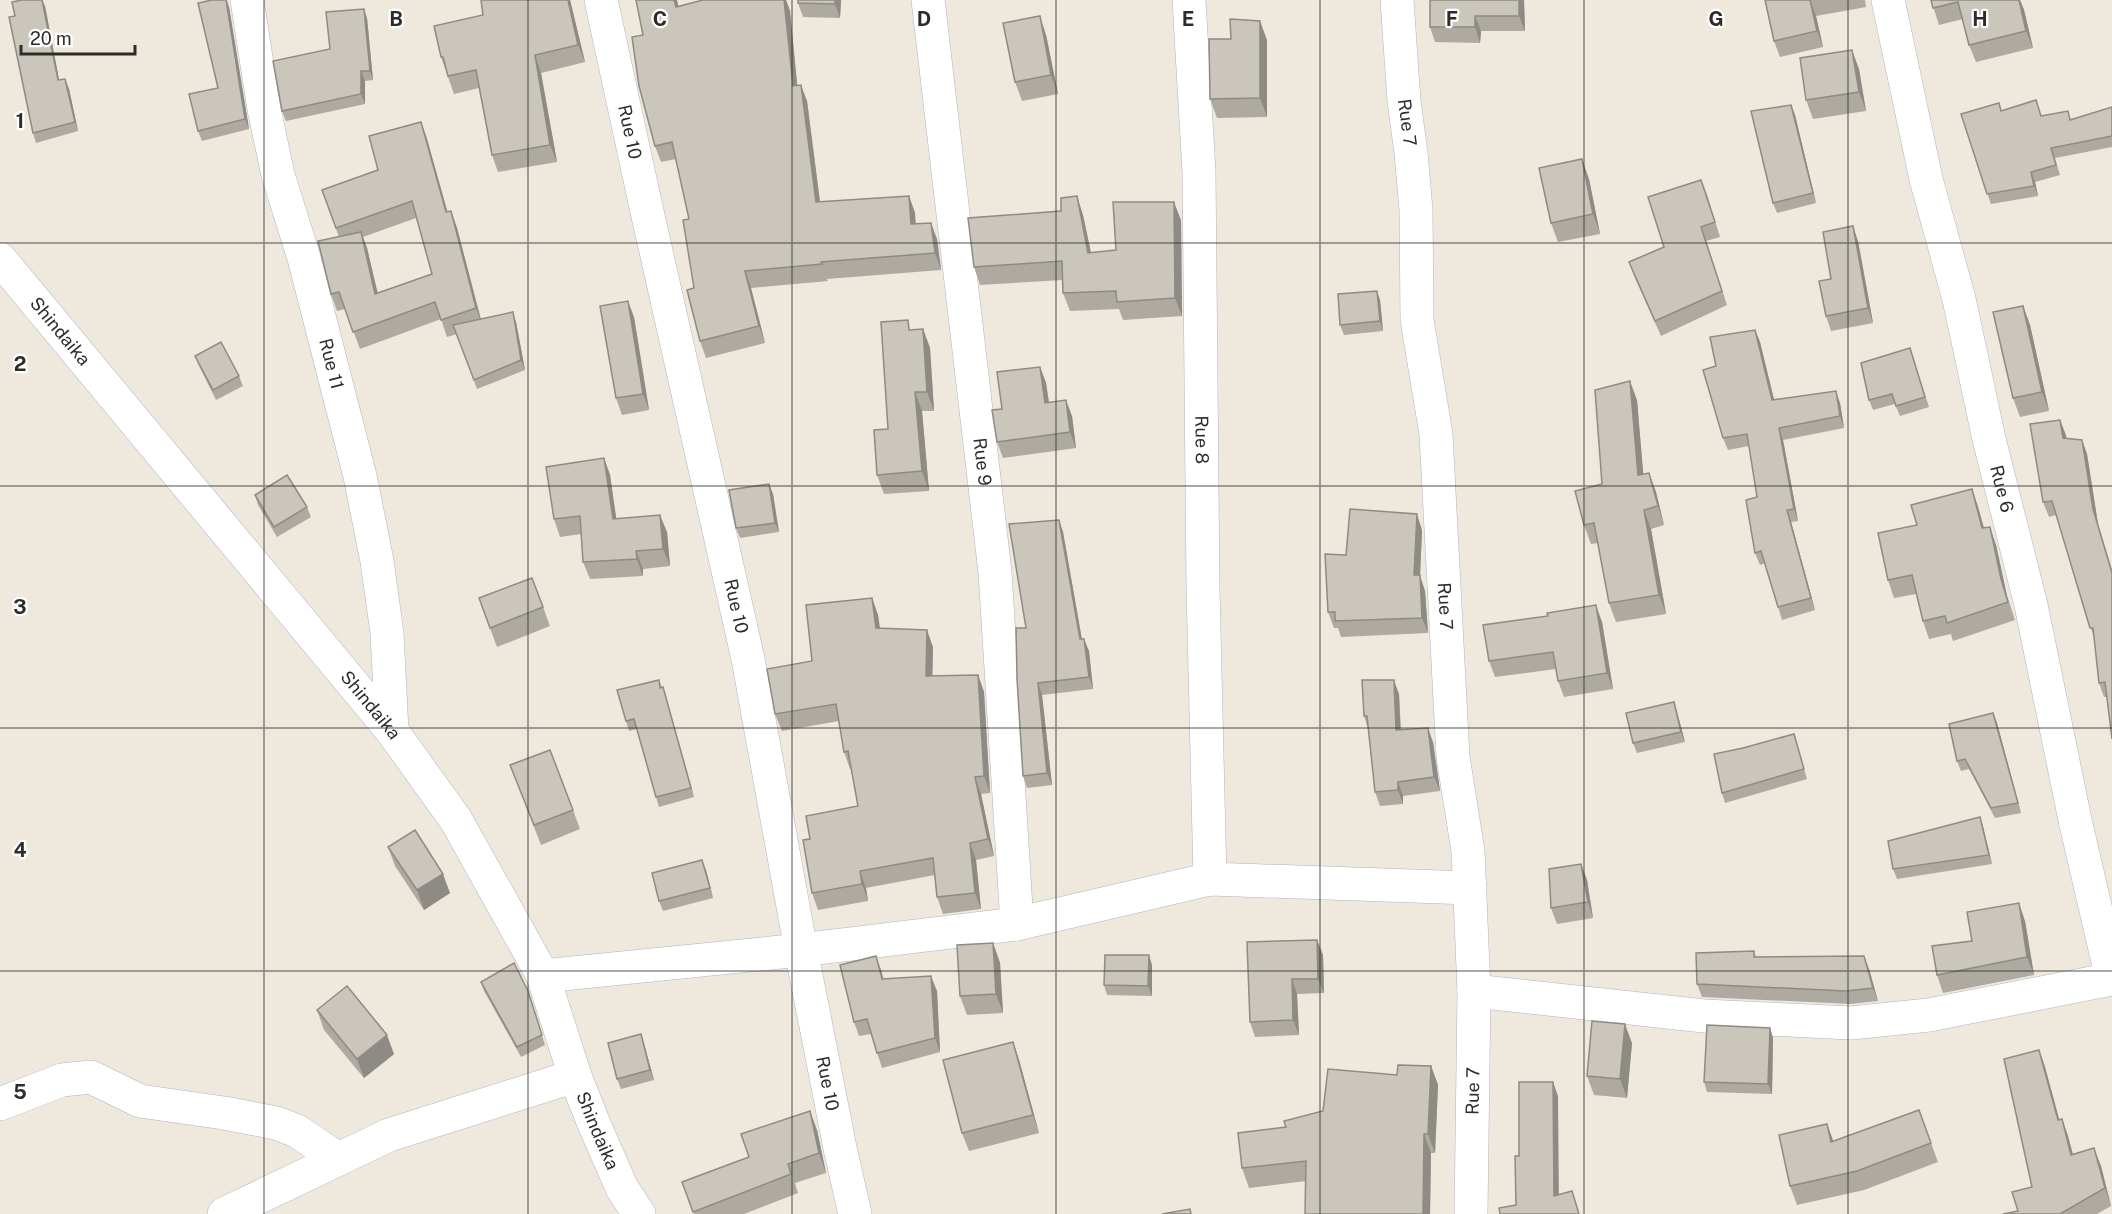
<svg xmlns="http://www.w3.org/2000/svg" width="2112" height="1214" font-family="'Public Sans',sans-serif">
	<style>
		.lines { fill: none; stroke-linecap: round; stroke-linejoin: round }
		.street-casing { stroke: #b1b4c1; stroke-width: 34 }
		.street { stroke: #fff; stroke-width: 33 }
		.wall { fill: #aeaaa2; fill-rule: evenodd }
		.shaded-wall { fill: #8d8b84 }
		.building { fill: #cac6bc; stroke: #8d8b84; stroke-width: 1.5 }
		.grid { fill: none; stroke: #2c2c2c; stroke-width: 1.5; stroke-opacity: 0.55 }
		.labels { text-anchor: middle; stroke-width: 4.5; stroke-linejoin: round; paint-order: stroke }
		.street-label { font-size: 18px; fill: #2c2c2c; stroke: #fff }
		.grid-label { font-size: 20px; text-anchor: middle; font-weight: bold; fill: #2c2c2c; stroke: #fff; stroke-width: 4.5; stroke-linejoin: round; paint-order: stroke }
	</style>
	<rect width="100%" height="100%" fill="#efe8dd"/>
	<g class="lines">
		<!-- street casing -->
		<g class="street-casing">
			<g id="street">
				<path id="s1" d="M 247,0 L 264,109 L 278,175 L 304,258 L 360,476 L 377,561 L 387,633 L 392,731"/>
				<path id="s2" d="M 601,0 L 646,207 L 748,659 L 801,950 L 840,1148 L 855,1214"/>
				<path id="s3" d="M 928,0 L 995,572 L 1017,924"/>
				<path id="s4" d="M 1189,0 L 1199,172 L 1203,588 L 1210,879"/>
				<path id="s5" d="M 1397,0 L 1404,101 L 1411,153 L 1416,210 L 1417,320 L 1436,434 L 1453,757 L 1468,851 L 1474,991 L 1471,1214"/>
				<path id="s6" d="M 1888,0 L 1926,179 L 1959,299 L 1989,439 L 2031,605 L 2075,820 L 2112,979"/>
				<path id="s7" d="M 0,259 L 392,731 L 456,820 L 543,976 L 575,1076 L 594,1124 L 622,1188 L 639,1214"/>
				<path d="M 543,976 L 801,950 L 1017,924 L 1210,879 L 1470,888"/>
				<path d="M 1474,991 L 1704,1016 L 1851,1023 L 1929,1015 L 2112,979"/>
				<path d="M 0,1104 L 62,1080 L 91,1077 L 140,1101 L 224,1113 L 276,1123 L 297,1131 L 338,1159"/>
				<path d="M 224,1214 L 389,1135 L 575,1076"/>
			</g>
		</g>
		<!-- street -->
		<use href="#street" class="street"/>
	</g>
	<!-- wall -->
	<g class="wall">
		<path d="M 212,0 L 227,0 L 229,7 L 249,129 L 202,141 L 198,131 L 218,88 Z"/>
		<path d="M 481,0 L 570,0 L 585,62 L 541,73 L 557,162 L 498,172 L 492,155 L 479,88 L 454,94 L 441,57 L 483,15 Z"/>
		<path d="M 677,0 L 678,7 L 703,0 L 786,0 L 790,11 L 797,85 L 807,101 L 820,202 L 909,196 L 915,213 L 915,224 L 937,239 L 941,270 L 827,279 L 828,281 L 751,288 L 765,343 L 706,358 L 700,341 L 689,219 L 676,159 L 661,162 L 655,146 L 643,35 Z"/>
		<path d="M 798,0 L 841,0 L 840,18 L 803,17 L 798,3 Z"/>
		<path d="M 1430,0 L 1524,0 L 1525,31 L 1481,31 L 1480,43 L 1435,42 L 1430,27 Z"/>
		<path d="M 1765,0 L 1865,0 L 1866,7 L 1816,16 L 1823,47 L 1780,57 L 1774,41 Z"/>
		<path d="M 1931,0 L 2020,0 L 2024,10 L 2033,48 L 1976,62 L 1969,45 L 1963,19 L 1939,25 Z"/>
		<path d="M 45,6 L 59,80 L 65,79 L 69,89 L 78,131 L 36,143 L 33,133 L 15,16 Z"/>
		<path d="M 367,18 L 373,80 L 365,81 L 365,104 L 286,121 L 282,111 L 330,49 Z"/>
		<path d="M 1046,35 L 1058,94 L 1022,101 L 1015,82 Z"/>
		<path d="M 1267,40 L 1267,117 L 1217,118 L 1210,99 Z"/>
		<path d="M 1859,69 L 1866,111 L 1813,119 L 1806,100 Z"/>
		<path d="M 1791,105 L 1795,115 L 1816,203 L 1777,213 L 1773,203 Z"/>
		<path d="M 2112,107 L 2112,147 L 2055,158 L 2060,175 L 2035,182 L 2038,196 L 1991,204 L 1961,114 L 2001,111 L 2072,119 Z"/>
		<path d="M 421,122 L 427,139 L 447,211 L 451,211 L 457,228 L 481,319 L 516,322 L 525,370 L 477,389 L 457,334 L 447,337 L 441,319 L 360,349 L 345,309 L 337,311 L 331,294 L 339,237 L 322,190 L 378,170 ZM 416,218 L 432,274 L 377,293 L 367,248 L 363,237 Z"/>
		<path d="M 1589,179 L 1600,234 L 1558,242 L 1551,223 Z"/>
		<path d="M 1701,180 L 1720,237 L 1706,241 L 1727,305 L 1661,336 L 1634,276 L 1629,262 L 1664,247 Z"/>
		<path d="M 1083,215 L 1091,253 L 1116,250 L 1181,220 L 1182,316 L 1123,320 L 1119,309 L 1070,311 L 1063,293 L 1063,280 L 980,285 L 974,267 Z"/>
		<path d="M 1858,241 L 1873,323 L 1831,331 L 1826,316 L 1831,279 Z"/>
		<path d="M 1380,300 L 1383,331 L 1344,335 L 1340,325 Z"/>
		<path d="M 2023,306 L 2030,325 L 2049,411 L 2020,417 L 2013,398 Z"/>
		<path d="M 634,317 L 649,410 L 622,415 L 616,398 Z"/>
		<path d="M 923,329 L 930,348 L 934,411 L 922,411 L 929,491 L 884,494 L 877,475 L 912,330 Z"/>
		<path d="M 1755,330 L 1760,342 L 1774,400 L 1840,403 L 1844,428 L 1783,440 L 1798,521 L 1791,522 L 1815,610 L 1782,620 L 1765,563 L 1760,565 L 1755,553 L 1757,497 L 1749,446 L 1728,450 L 1723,438 Z"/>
		<path d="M 195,356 L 239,376 L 243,386 L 216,400 L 199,366 Z"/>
		<path d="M 1913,358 L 1929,407 L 1900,416 L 1895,404 L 1873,410 L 1869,400 Z"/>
		<path d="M 1040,367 L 1046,383 L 1049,402 L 1072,416 L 1076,448 L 1003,458 L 997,442 L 1002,409 Z"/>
		<path d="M 1637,400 L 1643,474 L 1649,473 L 1656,492 L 1664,525 L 1651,529 L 1666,614 L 1616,622 L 1609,603 L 1598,543 L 1591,544 L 1584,525 L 1602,484 Z"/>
		<path d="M 2060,420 L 2066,438 L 2082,440 L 2087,454 L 2098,524 L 2107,697 L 2104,697 L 2099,683 L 2095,641 L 2056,515 L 2049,517 L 2043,502 Z"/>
		<path d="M 604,458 L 610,475 L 616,519 L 667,532 L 670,566 L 643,569 L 643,576 L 590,579 L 583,562 L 581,534 L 560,537 L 554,519 Z"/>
		<path d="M 769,484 L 773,494 L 779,532 L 740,538 L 736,528 Z"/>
		<path d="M 1972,489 L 1978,507 L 1984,528 L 1996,545 L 2007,596 L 2015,620 L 1953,641 L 1951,634 L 1929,639 L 1923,621 L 1916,594 L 1894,598 L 1888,580 L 1917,525 Z"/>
		<path d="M 255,495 L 307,507 L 311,517 L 277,537 L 258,505 Z"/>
		<path d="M 1059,520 L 1063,532 L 1082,639 L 1089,651 L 1093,689 L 1042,695 L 1052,785 L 1027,788 L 1023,776 L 1026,628 Z"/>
		<path d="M 1422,530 L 1420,576 L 1425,591 L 1428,633 L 1341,637 L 1338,628 L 1334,628 L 1328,612 L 1346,555 Z"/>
		<path d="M 479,598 L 543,607 L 550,626 L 497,647 Z"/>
		<path d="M 872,598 L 878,615 L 880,628 L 933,647 L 932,676 L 978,675 L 984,692 L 990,793 L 981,794 L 994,856 L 976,860 L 981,909 L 943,914 L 937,897 L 935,875 L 866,888 L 868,901 L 818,910 L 812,893 L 810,839 L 858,806 L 851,769 L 850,769 L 844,752 L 839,721 L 782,731 L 775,714 L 812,661 Z"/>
		<path d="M 1548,616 L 1602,622 L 1613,689 L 1564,697 L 1558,681 L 1556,669 L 1495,677 L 1489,661 Z"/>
		<path d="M 659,680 L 666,697 L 694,797 L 659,807 L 656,797 L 637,729 L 629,731 L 626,721 Z"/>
		<path d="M 1399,694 L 1401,730 L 1433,742 L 1440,791 L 1403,796 L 1403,804 L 1380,806 L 1375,792 L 1368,729 L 1364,716 Z"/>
		<path d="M 1674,702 L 1677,712 L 1685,742 L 1637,753 L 1633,743 Z"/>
		<path d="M 1993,713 L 1997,723 L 2021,813 L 1995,818 L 1969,769 L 1961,771 L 1957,761 Z"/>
		<path d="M 1794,734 L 1807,779 L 1725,803 L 1722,793 L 1743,748 Z"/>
		<path d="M 510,765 L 573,810 L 580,829 L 541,845 Z"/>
		<path d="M 1980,817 L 1983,827 L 1992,864 L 1897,879 L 1893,869 Z"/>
		<path d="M 388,847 L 450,893 L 424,910 L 395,866 Z"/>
		<path d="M 1581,864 L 1587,880 L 1593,918 L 1557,924 L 1551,908 Z"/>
		<path d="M 706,870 L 713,898 L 663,911 L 659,901 Z"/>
		<path d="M 2025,921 L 2034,975 L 1943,993 L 1937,975 Z"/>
		<path d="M 1317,940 L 1323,955 L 1324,993 L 1297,994 L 1299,1035 L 1255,1037 L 1250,1022 Z"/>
		<path d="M 993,943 L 1000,963 L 1003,1013 L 967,1015 L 960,996 Z"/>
		<path d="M 1754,951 L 1756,957 L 1869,969 L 1878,1001 L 1850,1004 L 1702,997 L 1697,984 Z"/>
		<path d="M 1152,965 L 1152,996 L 1107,995 L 1104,985 Z"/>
		<path d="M 881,970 L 883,979 L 937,991 L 940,1052 L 882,1068 L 871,1034 L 859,1036 L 854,1022 Z"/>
		<path d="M 481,982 L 531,1001 L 545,1045 L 521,1057 L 484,991 Z"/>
		<path d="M 317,1010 L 394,1054 L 364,1078 L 324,1030 Z"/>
		<path d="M 1770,1028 L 1773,1038 L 1772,1094 L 1707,1092 L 1704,1082 Z"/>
		<path d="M 641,1034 L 644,1044 L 654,1080 L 621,1089 L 617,1079 Z"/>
		<path d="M 1013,1042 L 1019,1060 L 1039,1133 L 969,1151 L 962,1133 Z"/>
		<path d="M 1632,1043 L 1627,1098 L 1594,1095 L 1587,1076 Z"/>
		<path d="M 2039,1050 L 2045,1067 L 2059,1120 L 2062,1119 L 2068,1136 L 2073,1154 L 2101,1166 L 2111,1206 L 2097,1214 L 2003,1214 L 2018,1211 L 2032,1187 Z"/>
		<path d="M 1431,1066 L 1438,1085 L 1435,1153 L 1431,1153 L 1430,1214 L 1305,1214 L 1306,1181 L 1249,1188 L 1242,1168 L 1286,1127 L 1323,1111 L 1397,1075 Z"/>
		<path d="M 1919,1110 L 1938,1162 L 1864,1190 L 1797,1205 L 1790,1186 L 1827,1124 L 1833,1141 Z"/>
		<path d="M 817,1130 L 826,1173 L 795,1183 L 798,1193 L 744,1214 L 694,1214 L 682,1182 L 749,1157 Z"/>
	</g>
	<!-- shaded-wall -->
	<g class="shaded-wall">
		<path d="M 42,0 L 45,6 L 61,90 L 58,80 Z"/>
		<path d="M 226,0 L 229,7 L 249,129 L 245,119 Z"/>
		<path d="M 568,0 L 570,0 L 585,62 L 578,45 Z"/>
		<path d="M 674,0 L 677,0 L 682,24 L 676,7 Z"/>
		<path d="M 784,0 L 786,0 L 790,11 L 799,103 L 793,86 Z"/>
		<path d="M 835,0 L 841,0 L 840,18 L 835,4 Z"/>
		<path d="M 1519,0 L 1524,0 L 1525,31 L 1519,16 Z"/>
		<path d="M 1810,0 L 1816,16 L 1823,47 L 1817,31 Z"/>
		<path d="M 2019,0 L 2020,0 L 2024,10 L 2033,48 L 2026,31 Z"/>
		<path d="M 364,9 L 367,18 L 373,80 L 370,71 Z"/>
		<path d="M 1040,16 L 1046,35 L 1058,94 L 1051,75 Z"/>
		<path d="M 1475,16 L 1481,31 L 1480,43 L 1475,27 Z"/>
		<path d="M 1260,21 L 1267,40 L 1267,117 L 1260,98 Z"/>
		<path d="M 1852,50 L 1859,69 L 1866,111 L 1859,92 Z"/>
		<path d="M 535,55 L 541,73 L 557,162 L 550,145 Z"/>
		<path d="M 361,71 L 365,81 L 365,104 L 361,94 Z"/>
		<path d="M 65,79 L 69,89 L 78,131 L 75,122 Z"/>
		<path d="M 801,85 L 807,101 L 822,218 L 816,202 Z"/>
		<path d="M 1791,105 L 1795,115 L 1816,203 L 1813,193 Z"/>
		<path d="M 421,122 L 427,139 L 452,228 L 446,212 Z"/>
		<path d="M 1582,159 L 1589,179 L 1600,234 L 1593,214 Z"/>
		<path d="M 2031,172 L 2035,182 L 2038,196 L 2034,186 Z"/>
		<path d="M 1701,180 L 1707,195 L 1720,237 Z"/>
		<path d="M 909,196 L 915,213 L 917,241 L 911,224 Z"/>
		<path d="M 1077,196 L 1083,215 L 1095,272 L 1088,253 Z"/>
		<path d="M 1174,202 L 1181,220 L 1182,316 L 1175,298 Z"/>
		<path d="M 451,211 L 457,228 L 482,325 L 476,308 Z"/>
		<path d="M 931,223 L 937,239 L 941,270 L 935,253 Z"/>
		<path d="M 1853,226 L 1858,241 L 1873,323 L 1868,308 Z"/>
		<path d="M 361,232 L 367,248 L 382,311 L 375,294 Z"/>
		<path d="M 745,271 L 751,288 L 765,343 L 759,326 Z"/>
		<path d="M 1377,291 L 1380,300 L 1383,331 L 1380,321 Z"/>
		<path d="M 628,301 L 634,317 L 649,410 L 643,394 Z"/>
		<path d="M 2023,306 L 2030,325 L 2049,411 L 2042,392 Z"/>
		<path d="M 513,312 L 516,322 L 525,370 L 521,360 Z"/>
		<path d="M 923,329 L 930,348 L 934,411 L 927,392 Z"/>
		<path d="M 1755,330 L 1760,342 L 1777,412 L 1772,400 Z"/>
		<path d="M 1040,367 L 1046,383 L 1051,419 L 1045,403 Z"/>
		<path d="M 1630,381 L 1637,400 L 1645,494 L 1638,475 Z"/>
		<path d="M 1836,391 L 1840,403 L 1844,428 L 1840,416 Z"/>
		<path d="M 915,392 L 922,411 L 929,491 L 922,471 Z"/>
		<path d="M 1066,400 L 1072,416 L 1076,448 L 1070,432 Z"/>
		<path d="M 2060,420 L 2066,435 L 2068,452 L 2063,438 Z"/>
		<path d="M 1779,428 L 1783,440 L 1798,521 L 1794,509 Z"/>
		<path d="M 2082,440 L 2087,454 L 2098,524 L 2112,570 L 2112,573 L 2093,509 Z"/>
		<path d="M 604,458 L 610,475 L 619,537 L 613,519 Z"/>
		<path d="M 1649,473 L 1656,492 L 1664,525 L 1658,506 Z"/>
		<path d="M 769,484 L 773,494 L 779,532 L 775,523 Z"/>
		<path d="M 1972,489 L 1978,507 L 1989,546 L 1982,528 Z"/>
		<path d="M 1644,510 L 1651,529 L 1666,614 L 1659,595 Z"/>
		<path d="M 1787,510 L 1791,522 L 1815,610 L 1811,598 Z"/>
		<path d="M 1417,514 L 1422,530 L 1420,576 L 1425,591 L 1428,633 L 1422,618 L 1414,575 Z"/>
		<path d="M 660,515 L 667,532 L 670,566 L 663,549 Z"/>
		<path d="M 1059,520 L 1063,532 L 1084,652 L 1080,639 Z"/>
		<path d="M 1990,527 L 1996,545 L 2007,596 L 2015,620 L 2001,579 Z"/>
		<path d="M 636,551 L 643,569 L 643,576 L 637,559 Z"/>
		<path d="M 872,598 L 878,615 L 882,645 L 876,628 Z"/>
		<path d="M 1596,605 L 1602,622 L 1613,689 L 1607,673 Z"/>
		<path d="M 927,630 L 933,647 L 932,693 L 926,676 Z"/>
		<path d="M 1084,639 L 1089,651 L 1093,689 L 1089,677 Z"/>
		<path d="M 978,675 L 984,692 L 990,793 L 984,776 Z"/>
		<path d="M 1394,680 L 1399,694 L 1401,745 L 1396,730 Z"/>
		<path d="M 1038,683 L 1042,695 L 1052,785 L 1047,773 Z"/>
		<path d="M 663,687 L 666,697 L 694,797 L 691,788 Z"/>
		<path d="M 1674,702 L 1677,712 L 1685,742 L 1681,732 Z"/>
		<path d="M 1993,713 L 1997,723 L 2021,813 L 2018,803 Z"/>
		<path d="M 1428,728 L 1433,742 L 1440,791 L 1434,777 Z"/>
		<path d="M 975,777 L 981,794 L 994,856 L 988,839 Z"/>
		<path d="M 1398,782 L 1403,796 L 1403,804 L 1398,790 Z"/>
		<path d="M 1980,817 L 1983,827 L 1992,864 L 1989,855 Z"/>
		<path d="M 970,843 L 976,860 L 981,909 L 975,893 Z"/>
		<path d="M 702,860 L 706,870 L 713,898 L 710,888 Z"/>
		<path d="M 1581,864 L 1587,880 L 1593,918 L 1588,902 Z"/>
		<path d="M 860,871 L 866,888 L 868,901 L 862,884 Z"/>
		<path d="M 443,874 L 450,893 L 424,910 L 417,890 Z"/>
		<path d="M 2019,903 L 2025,921 L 2034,975 L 2027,957 Z"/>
		<path d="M 1317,940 L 1323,955 L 1324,993 L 1318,979 Z"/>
		<path d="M 993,943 L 1000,963 L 1003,1013 L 996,994 Z"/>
		<path d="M 1149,955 L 1152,965 L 1152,996 L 1148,986 Z"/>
		<path d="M 876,956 L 881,970 L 887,993 L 882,979 Z"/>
		<path d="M 1864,956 L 1869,969 L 1878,1001 L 1873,988 Z"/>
		<path d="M 931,976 L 937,991 L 940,1052 L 935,1038 Z"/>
		<path d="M 1292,979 L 1297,994 L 1299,1035 L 1293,1020 Z"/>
		<path d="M 1625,1024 L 1632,1043 L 1627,1098 L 1620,1079 Z"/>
		<path d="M 1770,1028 L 1773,1038 L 1772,1094 L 1768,1084 Z"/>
		<path d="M 641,1034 L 644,1044 L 654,1080 L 650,1070 Z"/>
		<path d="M 387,1035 L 394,1054 L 364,1078 L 357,1059 Z"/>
		<path d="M 1013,1042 L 1019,1060 L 1039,1133 L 1033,1115 Z"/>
		<path d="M 2039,1050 L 2045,1067 L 2064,1137 L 2058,1120 Z"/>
		<path d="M 1431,1066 L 1438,1085 L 1435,1153 L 1428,1134 Z"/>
		<path d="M 1553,1082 L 1558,1096 L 1559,1210 L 1554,1196 Z"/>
		<path d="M 810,1111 L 817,1130 L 826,1173 L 819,1153 Z"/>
		<path d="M 2062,1119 L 2068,1136 L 2077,1172 L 2071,1155 Z"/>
		<path d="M 1827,1124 L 1834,1143 L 1831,1142 Z"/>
		<path d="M 1424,1134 L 1431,1153 L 1430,1214 L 1423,1214 Z"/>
		<path d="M 2094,1148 L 2101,1166 L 2111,1206 L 2105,1188 Z"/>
	</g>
	<!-- building -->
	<g class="building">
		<path d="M 22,0 L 42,0 L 58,80 L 65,79 L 75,122 L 33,133 L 9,17 L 15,16 L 12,2 Z"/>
		<path d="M 212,0 L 226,0 L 245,119 L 198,131 L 189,94 L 218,88 L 198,3 Z"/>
		<path d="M 481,0 L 568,0 L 578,45 L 535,55 L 550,145 L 492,155 L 476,70 L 448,76 L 443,57 L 441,57 L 434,26 L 483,15 Z"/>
		<path d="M 636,0 L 674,0 L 676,7 L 703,0 L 784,0 L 793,86 L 801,85 L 816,202 L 909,196 L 911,224 L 931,223 L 935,253 L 821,262 L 822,264 L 745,271 L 759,326 L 700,341 L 687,290 L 694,288 L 683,220 L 689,219 L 672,142 L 655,146 L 639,86 L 632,37 L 643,35 Z"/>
		<path d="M 798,0 L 835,0 L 835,4 L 798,3 Z"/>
		<path d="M 1430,0 L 1519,0 L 1519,16 L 1475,16 L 1475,27 L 1430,27 Z"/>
		<path d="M 1765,0 L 1811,0 L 1810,0 L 1817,31 L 1774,41 Z"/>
		<path d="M 1931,0 L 2019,0 L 2026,31 L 1969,45 L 1958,2 L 1933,8 Z"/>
		<path d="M 364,9 L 370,71 L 361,71 L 361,94 L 282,111 L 273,61 L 330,49 L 326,12 Z"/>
		<path d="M 1040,16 L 1051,75 L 1015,82 L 1003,23 Z"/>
		<path d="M 1230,19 L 1260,21 L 1260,98 L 1210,99 L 1209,39 L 1231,39 Z"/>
		<path d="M 1852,50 L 1859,92 L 1806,100 L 1800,58 Z"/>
		<path d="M 2036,100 L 2041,116 L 2068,111 L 2070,120 L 2112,107 L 2112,136 L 2051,148 L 2056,165 L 2031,172 L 2034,186 L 1987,194 L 1961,114 L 1999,103 L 2001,111 Z"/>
		<path d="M 1791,105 L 1813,193 L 1773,203 L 1751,111 Z"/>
		<path d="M 421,122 L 446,212 L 451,211 L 476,308 L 441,320 L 435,302 L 353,332 L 339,292 L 331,294 L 318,241 L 361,232 L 375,294 L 432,274 L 412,201 L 336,228 L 322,190 L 378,170 L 369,136 Z"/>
		<path d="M 1582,159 L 1593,214 L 1551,223 L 1539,168 Z"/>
		<path d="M 1701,180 L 1715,222 L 1701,227 L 1722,291 L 1655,321 L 1629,262 L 1664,247 L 1648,197 Z"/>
		<path d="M 1077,196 L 1088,253 L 1116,250 L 1113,202 L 1174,202 L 1175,298 L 1117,302 L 1116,291 L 1063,293 L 1062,261 L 974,267 L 968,218 L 1061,211 L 1061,198 Z"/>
		<path d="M 1853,226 L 1868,308 L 1826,316 L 1819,281 L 1831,279 L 1823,232 Z"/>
		<path d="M 1377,291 L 1380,321 L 1340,325 L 1338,294 Z"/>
		<path d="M 628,301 L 643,394 L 616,398 L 600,306 Z"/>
		<path d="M 2023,306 L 2042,392 L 2013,398 L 1993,312 Z"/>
		<path d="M 513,312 L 521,360 L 474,380 L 453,325 Z"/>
		<path d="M 908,320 L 909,330 L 923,329 L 927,392 L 915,392 L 922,471 L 877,475 L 874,430 L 888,429 L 881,322 Z"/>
		<path d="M 1755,330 L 1772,400 L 1836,391 L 1840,416 L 1779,428 L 1794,509 L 1787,510 L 1811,598 L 1778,607 L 1761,551 L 1755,553 L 1746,500 L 1757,497 L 1747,434 L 1723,438 L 1703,370 L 1716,366 L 1710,337 Z"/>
		<path d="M 221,342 L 239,376 L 213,390 L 195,356 Z"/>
		<path d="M 1910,348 L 1925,397 L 1896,406 L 1892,394 L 1869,400 L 1861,363 Z"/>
		<path d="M 1040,367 L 1045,403 L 1066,400 L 1070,432 L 997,442 L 992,410 L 1002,409 L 997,372 Z"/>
		<path d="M 1630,381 L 1638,475 L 1649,473 L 1658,506 L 1644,510 L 1659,595 L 1609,603 L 1594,523 L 1584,525 L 1575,491 L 1602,484 L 1595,390 Z"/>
		<path d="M 2060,420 L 2063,438 L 2082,440 L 2093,509 L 2112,573 L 2112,739 L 2105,682 L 2099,683 L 2093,628 L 2090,628 L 2052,501 L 2043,502 L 2030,424 Z"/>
		<path d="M 604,458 L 613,519 L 660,515 L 663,549 L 636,551 L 637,559 L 583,562 L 580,516 L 554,519 L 546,467 Z"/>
		<path d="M 287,475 L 307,507 L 274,527 L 255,495 Z"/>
		<path d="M 769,484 L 775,523 L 736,528 L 729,490 Z"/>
		<path d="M 1972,489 L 1982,528 L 1990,527 L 2001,579 L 2008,602 L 1947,623 L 1945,616 L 1923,621 L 1912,575 L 1888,580 L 1878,533 L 1917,525 L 1911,505 Z"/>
		<path d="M 1350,509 L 1417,514 L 1414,575 L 1420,575 L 1422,618 L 1335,621 L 1335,612 L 1328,612 L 1325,554 L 1346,555 Z"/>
		<path d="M 1059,520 L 1080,639 L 1084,639 L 1089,677 L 1038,683 L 1047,773 L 1023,776 L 1017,679 L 1016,628 L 1026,628 L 1009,524 Z"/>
		<path d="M 532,578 L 543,607 L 490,628 L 479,598 Z"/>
		<path d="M 872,598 L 876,628 L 927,630 L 926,676 L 978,675 L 984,776 L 975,777 L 988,839 L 970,843 L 975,893 L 937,897 L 933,858 L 860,871 L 862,884 L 812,893 L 803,840 L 810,839 L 806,816 L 858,806 L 848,751 L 844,752 L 836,704 L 775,714 L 767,669 L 812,661 L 806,605 Z"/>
		<path d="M 1596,605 L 1607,673 L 1558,681 L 1553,652 L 1489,661 L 1483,625 L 1548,616 L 1547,613 Z"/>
		<path d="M 659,680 L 660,688 L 663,687 L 691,788 L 656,797 L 634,719 L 626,721 L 617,690 Z"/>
		<path d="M 1362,680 L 1394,680 L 1396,730 L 1428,728 L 1434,777 L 1398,782 L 1398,790 L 1375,792 L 1367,716 L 1364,716 Z"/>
		<path d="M 1674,702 L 1681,732 L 1633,743 L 1626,713 Z"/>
		<path d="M 1993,713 L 2018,803 L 1991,808 L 1965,759 L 1957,761 L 1949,724 Z"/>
		<path d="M 1794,734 L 1804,769 L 1722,793 L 1714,754 L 1743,748 Z"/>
		<path d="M 550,750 L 573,810 L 534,825 L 510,765 Z"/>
		<path d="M 1980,817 L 1989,855 L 1893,869 L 1888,841 Z"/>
		<path d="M 415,830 L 443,874 L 417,890 L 388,847 Z"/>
		<path d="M 702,860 L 710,888 L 659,901 L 652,873 Z"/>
		<path d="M 1581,864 L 1588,902 L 1551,908 L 1549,869 Z"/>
		<path d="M 2019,903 L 2027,957 L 1937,975 L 1932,946 L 1972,941 L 1967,912 Z"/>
		<path d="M 1317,940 L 1318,979 L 1292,979 L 1293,1020 L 1250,1022 L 1247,942 Z"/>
		<path d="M 993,943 L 996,994 L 960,996 L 957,945 Z"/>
		<path d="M 1754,951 L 1754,957 L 1864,956 L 1873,988 L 1846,991 L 1697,984 L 1696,953 Z"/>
		<path d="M 1105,955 L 1149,955 L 1148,986 L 1104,985 Z"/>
		<path d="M 876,956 L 882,979 L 931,976 L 935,1038 L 877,1053 L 867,1019 L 854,1022 L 840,965 Z"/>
		<path d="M 514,963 L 528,991 L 542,1035 L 517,1047 L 481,982 Z"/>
		<path d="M 347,986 L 387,1035 L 357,1059 L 317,1010 Z"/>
		<path d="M 1592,1021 L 1625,1024 L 1620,1079 L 1587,1076 Z"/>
		<path d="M 1707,1025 L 1770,1028 L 1768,1084 L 1704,1082 Z"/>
		<path d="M 641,1034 L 650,1070 L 617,1079 L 608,1043 Z"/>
		<path d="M 1013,1042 L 1033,1115 L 962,1133 L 943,1060 Z"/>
		<path d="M 2039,1050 L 2058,1120 L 2062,1119 L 2071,1155 L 2094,1148 L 2105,1188 L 2060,1214 L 2003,1214 L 2018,1211 L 2012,1192 L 2032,1187 L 2004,1059 Z"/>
		<path d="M 1398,1065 L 1431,1066 L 1428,1134 L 1424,1134 L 1423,1214 L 1305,1214 L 1306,1161 L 1242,1168 L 1238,1133 L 1286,1127 L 1284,1121 L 1323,1111 L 1328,1069 L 1397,1075 Z"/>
		<path d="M 1519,1082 L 1553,1082 L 1554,1196 L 1572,1191 L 1579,1214 L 1500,1214 L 1499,1208 L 1516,1205 L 1515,1156 L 1519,1156 Z"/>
		<path d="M 1919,1110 L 1931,1143 L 1857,1171 L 1790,1186 L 1779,1135 L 1827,1124 L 1831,1142 Z"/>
		<path d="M 810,1111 L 819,1153 L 788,1164 L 791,1174 L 693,1212 L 682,1182 L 749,1157 L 741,1134 Z"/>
		<path d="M 1190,1209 L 1191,1214 L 1162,1214 Z"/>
	</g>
	<!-- grid -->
	<path class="grid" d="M 264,0 L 264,1214M 528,0 L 528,1214M 792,0 L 792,1214M 1056,0 L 1056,1214M 1320,0 L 1320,1214M 1584,0 L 1584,1214M 1848,0 L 1848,1214M 0,243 L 2112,243M 0,486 L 2112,486M 0,728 L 2112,728M 0,971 L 2112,971"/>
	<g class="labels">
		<!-- street labels -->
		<g class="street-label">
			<text dy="6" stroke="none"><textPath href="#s5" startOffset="123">Rue 7</textPath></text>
			<text dy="6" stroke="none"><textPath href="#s2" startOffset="135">Rue 10</textPath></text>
			<text dy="6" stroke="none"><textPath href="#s7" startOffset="94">Shindaika</textPath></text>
			<text dy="6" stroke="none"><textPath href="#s1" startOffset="374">Rue 11</textPath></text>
			<text dy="6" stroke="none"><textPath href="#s4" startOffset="440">Rue 8</textPath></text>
			<text dy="6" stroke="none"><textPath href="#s3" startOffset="465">Rue 9</textPath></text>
			<text dy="6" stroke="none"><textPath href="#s6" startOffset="502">Rue 6</textPath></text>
			<text dy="6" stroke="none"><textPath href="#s2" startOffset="621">Rue 10</textPath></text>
			<text dy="6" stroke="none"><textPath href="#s5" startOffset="609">Rue 7</textPath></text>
			<text dy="6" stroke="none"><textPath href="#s7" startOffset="580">Shindaika</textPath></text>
			<text dy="6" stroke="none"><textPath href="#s2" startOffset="1107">Rue 10</textPath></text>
			<text transform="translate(1473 1091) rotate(-89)" y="6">Rue 7</text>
			<text dy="6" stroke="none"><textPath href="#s7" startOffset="1066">Shindaika</textPath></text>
		</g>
	</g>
	<g class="grid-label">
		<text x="396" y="26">B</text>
		<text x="660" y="26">C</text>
		<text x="924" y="26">D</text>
		<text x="1188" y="26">E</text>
		<text x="1452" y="26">F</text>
		<text x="1716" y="26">G</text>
		<text x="1980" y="26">H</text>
		<text x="20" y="128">1</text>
		<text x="20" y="371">2</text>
		<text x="20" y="614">3</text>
		<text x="20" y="857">4</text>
		<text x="20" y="1099">5</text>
	</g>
	<!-- scale -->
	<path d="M21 45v9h114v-9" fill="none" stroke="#2c2c2c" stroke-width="3"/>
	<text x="30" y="45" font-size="18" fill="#2c2c2c" stroke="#ffffff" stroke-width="4.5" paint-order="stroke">20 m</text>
</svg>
